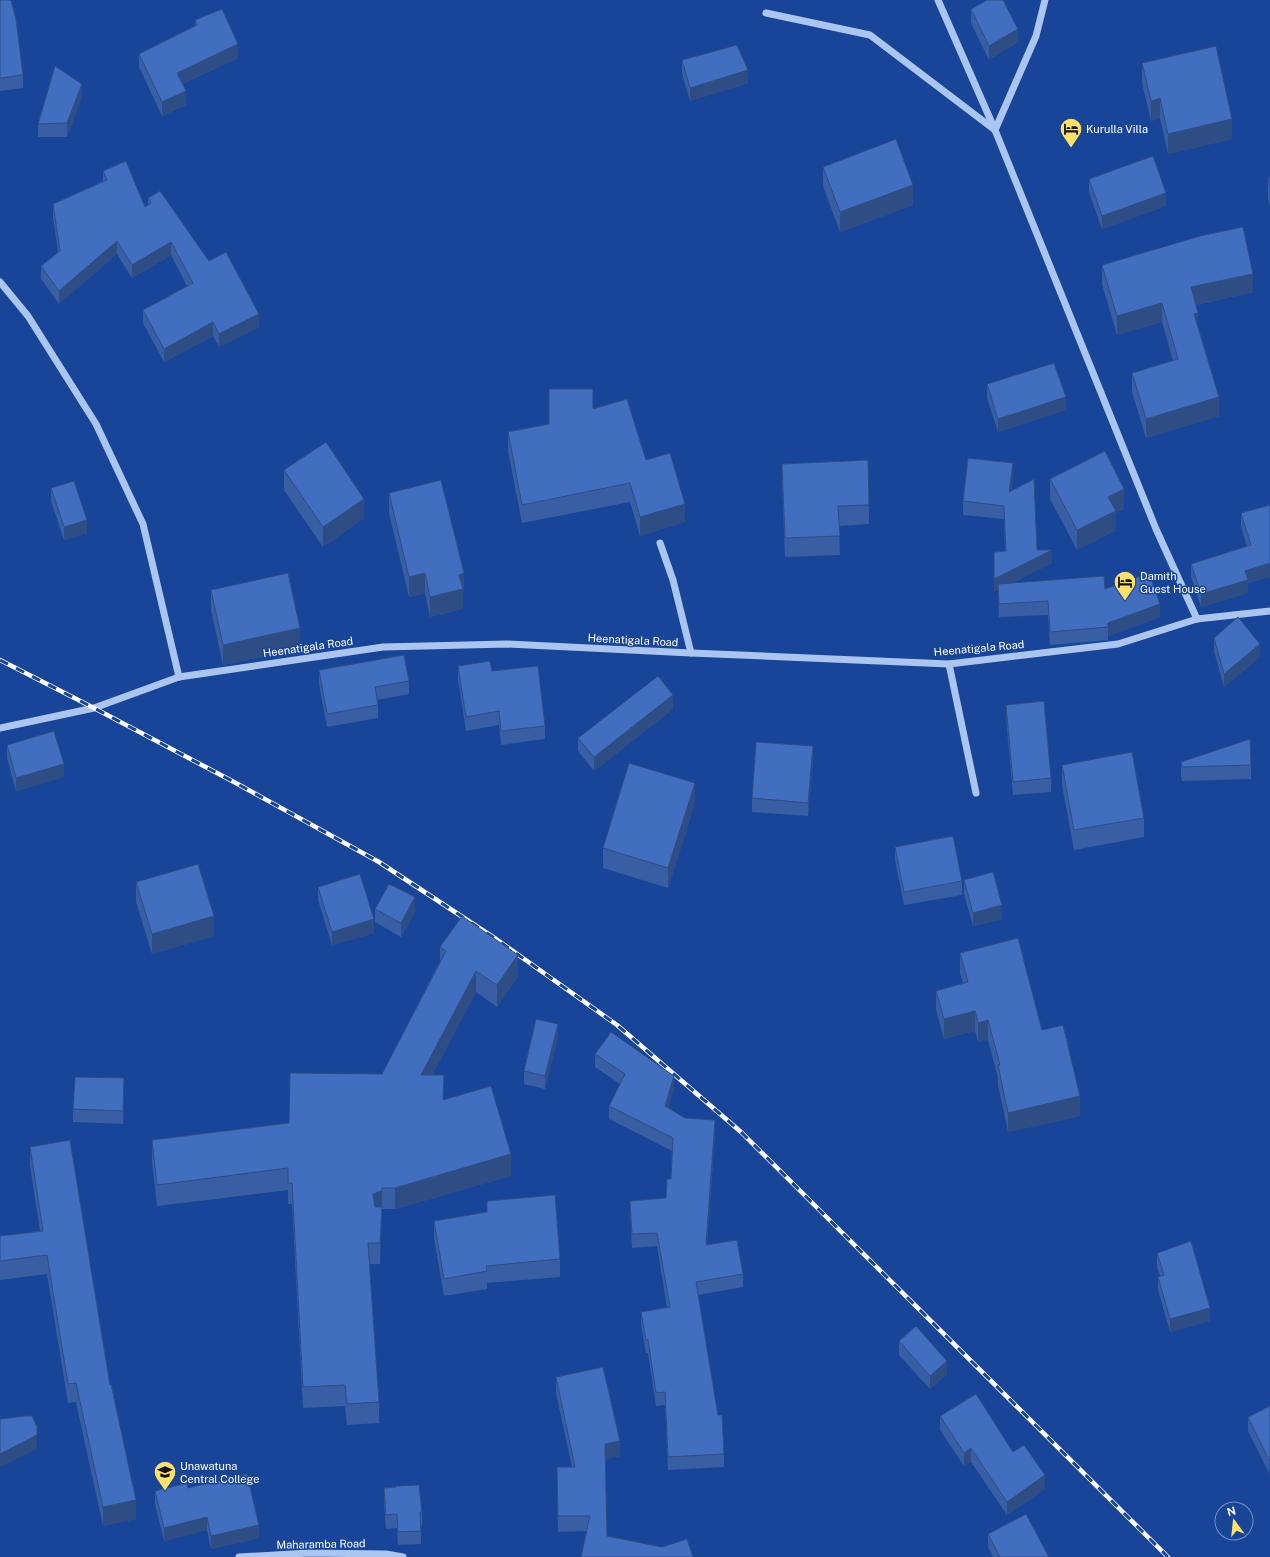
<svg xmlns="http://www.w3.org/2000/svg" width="1270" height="1557" font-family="'Public Sans',sans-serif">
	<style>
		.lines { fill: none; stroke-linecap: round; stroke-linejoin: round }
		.minor { stroke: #abc5f1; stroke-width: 7 }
		.rail-casing { stroke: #fff; stroke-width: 4.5 }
		.rail { stroke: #184597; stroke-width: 3; stroke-dasharray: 9; stroke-linecap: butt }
		.wall { fill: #385fa3 }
		.shaded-wall { fill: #2e4d85 }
		.building { fill: #416ebe; stroke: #2e4d85 }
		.labels { text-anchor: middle; stroke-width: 3; stroke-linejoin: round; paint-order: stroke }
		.poi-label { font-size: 11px; fill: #fff; stroke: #184597; text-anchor: start }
		.street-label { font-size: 11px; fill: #fff; stroke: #184597 }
	</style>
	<rect width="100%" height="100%" fill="#184597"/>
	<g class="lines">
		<!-- minor -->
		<g class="minor">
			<path d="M 938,0 L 995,130 L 1156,529 L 1197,619"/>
			<path d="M 766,13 L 870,35 L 995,130 L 1036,36 L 1045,0"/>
			<path d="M 0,282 L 28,316 L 96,424 L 143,524 L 179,677"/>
			<path d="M 660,543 L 673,580 L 691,653"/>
			<path d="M 949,664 L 976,793"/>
			<path d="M 0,728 L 94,708 L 179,677 L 383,647 L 507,644 L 691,653 L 949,664 L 1118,644 L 1197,619 L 1270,611"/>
			<path d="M 239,1557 L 309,1553 L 386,1554 L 403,1557"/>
		</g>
		<!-- rail casing -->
		<g class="rail-casing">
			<path id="rail" d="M 0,660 L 94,708 L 234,782 L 379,862 L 496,939 L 617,1025 L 741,1132 L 1168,1557"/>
		</g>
		<!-- rail -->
		<use href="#rail" class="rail"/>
	</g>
	<!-- wall -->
	<g class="wall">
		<path d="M 0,0 L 23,75 L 23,88 L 0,91 Z"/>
		<path d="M 971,9 L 1018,42 L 989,60 L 971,23 Z"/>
		<path d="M 195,20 L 238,58 L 182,84 L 186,105 L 162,116 L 139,67 L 139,54 L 195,26 Z"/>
		<path d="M 682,60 L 748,83 L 690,101 L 682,74 Z"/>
		<path d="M 1142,63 L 1232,139 L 1168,154 L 1160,118 L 1151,121 L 1142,83 Z"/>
		<path d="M 82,97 L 67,137 L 38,137 L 38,124 Z"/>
		<path d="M 823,167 L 913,205 L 840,232 L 823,186 Z"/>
		<path d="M 103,171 L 145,207 L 148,205 L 148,198 L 209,261 L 259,327 L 219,347 L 213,336 L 164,362 L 143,323 L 143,310 L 187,286 L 171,255 L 132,278 L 117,254 L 59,304 L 41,279 L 41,266 L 58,252 L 53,217 L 53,204 L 103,181 Z"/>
		<path d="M 1268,178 L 1270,178 L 1270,206 L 1268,198 Z"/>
		<path d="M 1089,179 L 1166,206 L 1102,229 L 1089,192 Z"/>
		<path d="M 1102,265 L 1253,292 L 1196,305 L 1198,328 L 1219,416 L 1146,438 L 1132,392 L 1132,373 L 1173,361 L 1162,322 L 1117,335 L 1102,284 Z"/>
		<path d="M 987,384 L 1066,410 L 998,432 L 987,398 Z"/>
		<path d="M 593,409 L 646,460 L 685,522 L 640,536 L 630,502 L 522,523 L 508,451 L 508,432 L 549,424 Z"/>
		<path d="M 782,464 L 869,505 L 869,524 L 839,526 L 840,555 L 785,557 L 782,484 Z"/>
		<path d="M 284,470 L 364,518 L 323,547 L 284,490 Z"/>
		<path d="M 1013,477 L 1011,491 L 1037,550 L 1052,563 L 1012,583 L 1105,589 L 1160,617 L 1108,636 L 1108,640 L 1050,645 L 1048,615 L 999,617 L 998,590 L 994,592 L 994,552 L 1005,551 L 1004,519 L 963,515 L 963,501 Z"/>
		<path d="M 1050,479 L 1124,509 L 1116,513 L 1116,530 L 1077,550 L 1050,499 Z"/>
		<path d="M 51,488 L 87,533 L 64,540 L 51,501 Z"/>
		<path d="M 389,493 L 464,593 L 463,593 L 463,609 L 430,617 L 425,593 L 409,597 L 389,513 Z"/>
		<path d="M 1270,505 L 1270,577 L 1248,583 L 1248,593 L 1201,607 L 1191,577 L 1191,564 L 1247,546 L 1241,527 L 1241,513 Z"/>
		<path d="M 211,590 L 300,648 L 223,665 L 211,610 Z"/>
		<path d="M 1214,638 L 1260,657 L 1224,687 L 1214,651 Z"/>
		<path d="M 458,666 L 492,671 L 545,726 L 545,739 L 501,745 L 499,725 L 466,731 L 458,679 Z"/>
		<path d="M 319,670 L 409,681 L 409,694 L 377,700 L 378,705 L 378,718 L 327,727 L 319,684 Z"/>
		<path d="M 1006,705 L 1051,778 L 1051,792 L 1013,795 L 1006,718 Z"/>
		<path d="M 673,709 L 594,771 L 578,751 L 578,738 Z"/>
		<path d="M 7,745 L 64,777 L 16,791 L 7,758 Z"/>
		<path d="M 813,760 L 808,816 L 752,812 L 752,798 Z"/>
		<path d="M 1181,762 L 1251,765 L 1251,779 L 1182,781 L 1181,775 Z"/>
		<path d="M 1062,765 L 1144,818 L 1144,837 L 1074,850 L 1062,785 Z"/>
		<path d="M 695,803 L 668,888 L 603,868 L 603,848 Z"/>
		<path d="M 895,847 L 962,881 L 962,895 L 904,905 L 895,860 Z"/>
		<path d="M 964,880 L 1002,919 L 973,926 L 964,894 Z"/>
		<path d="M 136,882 L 214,936 L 152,954 L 136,902 Z"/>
		<path d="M 318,887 L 374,933 L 332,945 L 318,900 Z"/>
		<path d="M 375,909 L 415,911 L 401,937 L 375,922 Z"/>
		<path d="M 440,947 L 518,976 L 497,1007 L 476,992 L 432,1075 L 444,1100 L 511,1176 L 395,1209 L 382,1209 L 382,1213 L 380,1264 L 369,1264 L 379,1402 L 379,1423 L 347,1425 L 345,1406 L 303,1408 L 292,1204 L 288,1204 L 288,1190 L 157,1206 L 152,1162 L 152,1140 L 289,1123 L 382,1074 L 440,961 Z"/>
		<path d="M 960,953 L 1042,1030 L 1080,1116 L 1008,1132 L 998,1085 L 998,1078 L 988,1040 L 978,1042 L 975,1031 L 944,1039 L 936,1010 L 936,991 L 963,983 L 960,973 Z"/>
		<path d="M 558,1037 L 545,1089 L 524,1084 L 524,1071 Z"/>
		<path d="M 595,1054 L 674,1089 L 668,1108 L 685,1118 L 715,1133 L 707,1245 L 743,1274 L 743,1287 L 698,1295 L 724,1454 L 724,1467 L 668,1470 L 665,1405 L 656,1406 L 648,1353 L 646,1353 L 641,1325 L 641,1312 L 667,1307 L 657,1246 L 632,1248 L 630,1214 L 630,1201 L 666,1198 L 671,1179 L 672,1151 L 609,1119 L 609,1106 L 620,1084 L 595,1067 Z"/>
		<path d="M 124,1092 L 123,1124 L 73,1122 L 73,1109 Z"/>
		<path d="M 30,1147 L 110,1385 L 136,1519 L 103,1526 L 76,1402 L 68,1403 L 47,1274 L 0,1280 L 0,1236 L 40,1231 L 30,1166 Z"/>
		<path d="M 487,1201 L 560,1259 L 560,1277 L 487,1283 L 487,1289 L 444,1296 L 434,1238 L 434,1221 L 487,1212 Z"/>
		<path d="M 1157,1253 L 1210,1321 L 1170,1332 L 1158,1290 L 1158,1277 L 1160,1276 L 1157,1267 Z"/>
		<path d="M 899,1341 L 947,1374 L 930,1389 L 899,1355 Z"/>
		<path d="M 556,1377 L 620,1456 L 605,1459 L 607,1536 L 586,1531 L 558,1532 L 557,1483 L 572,1467 L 556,1393 Z"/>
		<path d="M 1270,1406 L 1270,1473 L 1269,1473 L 1248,1431 L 1248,1417 Z"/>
		<path d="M 940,1416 L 1013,1452 L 1045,1489 L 1007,1515 L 971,1462 L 964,1466 L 940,1430 Z"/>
		<path d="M 188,1488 L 259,1538 L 211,1549 L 207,1530 L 164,1541 L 155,1504 L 155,1491 Z"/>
		<path d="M 384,1488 L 422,1512 L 422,1526 L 421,1526 L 421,1544 L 398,1545 L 397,1528 L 386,1529 L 384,1502 Z"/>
		<path d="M 988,1534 L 1049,1557 L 993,1557 L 988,1547 Z"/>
	</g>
	<!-- shaded-wall -->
	<g class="shaded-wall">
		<path d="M 1018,29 L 1018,42 L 989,60 L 989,46 Z"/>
		<path d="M 238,44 L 238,58 L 177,86 L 177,73 Z"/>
		<path d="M 748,70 L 748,83 L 690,101 L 690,88 Z"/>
		<path d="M 82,84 L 82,97 L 67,137 L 67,123 Z"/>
		<path d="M 186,91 L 186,105 L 162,116 L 162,102 Z"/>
		<path d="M 1160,98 L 1160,118 L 1151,121 L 1151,101 Z"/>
		<path d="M 1232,119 L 1232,139 L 1168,154 L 1168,134 Z"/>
		<path d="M 913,185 L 913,205 L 840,232 L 840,212 Z"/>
		<path d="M 1166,193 L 1166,206 L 1102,229 L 1102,216 Z"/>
		<path d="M 117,241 L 117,254 L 59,304 L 59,291 Z"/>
		<path d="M 171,242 L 171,255 L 132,278 L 132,265 Z"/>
		<path d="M 1253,274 L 1253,292 L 1191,306 L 1191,287 Z"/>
		<path d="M 1162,303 L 1162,322 L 1117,335 L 1117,316 Z"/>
		<path d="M 1198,313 L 1198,332 L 1194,314 Z"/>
		<path d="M 259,314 L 259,327 L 219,347 L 219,334 Z"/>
		<path d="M 213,322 L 213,336 L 164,362 L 164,349 Z"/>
		<path d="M 1066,397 L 1066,410 L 998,432 L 998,419 Z"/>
		<path d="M 1219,397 L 1219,416 L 1146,438 L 1146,419 Z"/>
		<path d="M 1013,463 L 1013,477 L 1009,505 L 1009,492 Z"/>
		<path d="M 1124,489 L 1124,509 L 1116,513 L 1116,530 L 1077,550 L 1077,530 L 1108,497 Z"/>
		<path d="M 364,499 L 364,518 L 323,547 L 323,527 Z"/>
		<path d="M 685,504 L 685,522 L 640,536 L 640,517 Z"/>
		<path d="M 87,520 L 87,533 L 64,540 L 64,527 Z"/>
		<path d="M 1052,550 L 1052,563 L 998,590 L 998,584 L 998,590 L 994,592 L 994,579 Z"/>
		<path d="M 1270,563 L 1270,577 L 1248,583 L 1248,593 L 1201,607 L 1201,594 L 1245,571 Z"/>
		<path d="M 425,573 L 425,593 L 409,597 L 409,577 Z"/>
		<path d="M 464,573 L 464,593 L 463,593 L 463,609 L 430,617 L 430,597 L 459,575 Z"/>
		<path d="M 1160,604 L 1160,617 L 1108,636 L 1108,623 Z"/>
		<path d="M 300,628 L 300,648 L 223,665 L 223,645 Z"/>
		<path d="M 1260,644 L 1260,657 L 1224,687 L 1224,674 Z"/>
		<path d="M 673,695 L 673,709 L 594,771 L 594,757 Z"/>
		<path d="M 813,746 L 813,760 L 808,816 L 808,803 Z"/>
		<path d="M 64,764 L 64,777 L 16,791 L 16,778 Z"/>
		<path d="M 695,783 L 695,803 L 668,888 L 668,868 Z"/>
		<path d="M 415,897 L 415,911 L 401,937 L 401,923 Z"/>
		<path d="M 1002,905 L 1002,919 L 973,926 L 973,913 Z"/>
		<path d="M 214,916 L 214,936 L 152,954 L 152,934 Z"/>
		<path d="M 374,919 L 374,933 L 332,945 L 332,932 Z"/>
		<path d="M 518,955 L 518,976 L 497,1007 L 497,985 Z"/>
		<path d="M 476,971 L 476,992 L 421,1096 L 421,1075 Z"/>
		<path d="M 975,1011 L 975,1031 L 944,1039 L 944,1019 Z"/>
		<path d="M 988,1020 L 988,1040 L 978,1042 L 978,1023 Z"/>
		<path d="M 558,1024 L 558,1037 L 545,1089 L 545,1076 Z"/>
		<path d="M 674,1076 L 674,1089 L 665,1119 L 665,1106 Z"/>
		<path d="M 124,1078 L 124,1092 L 123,1124 L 123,1111 Z"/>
		<path d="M 1080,1096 L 1080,1116 L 1008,1132 L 1008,1113 Z"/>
		<path d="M 715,1120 L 715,1133 L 706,1258 L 706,1245 Z"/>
		<path d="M 511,1154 L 511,1176 L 395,1209 L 395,1188 Z"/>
		<path d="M 382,1188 L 382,1213 L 380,1264 L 380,1243 L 373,1215 L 373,1194 Z"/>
		<path d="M 1210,1308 L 1210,1321 L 1170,1332 L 1170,1319 Z"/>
		<path d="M 947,1361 L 947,1374 L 930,1389 L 930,1376 Z"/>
		<path d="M 37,1435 L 37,1449 L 0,1467 L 0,1454 Z"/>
		<path d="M 620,1441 L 620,1456 L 605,1460 L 605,1444 Z"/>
		<path d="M 971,1448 L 971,1462 L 964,1466 L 964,1453 Z"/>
		<path d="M 1270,1459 L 1270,1473 L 1269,1473 L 1269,1460 Z"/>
		<path d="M 1045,1475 L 1045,1489 L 1007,1515 L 1007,1502 Z"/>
		<path d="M 136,1500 L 136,1519 L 103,1526 L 103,1507 Z"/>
		<path d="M 207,1517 L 207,1530 L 164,1541 L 164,1528 Z"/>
		<path d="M 259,1525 L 259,1538 L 211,1549 L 211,1536 Z"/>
	</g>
	<!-- building -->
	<g class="building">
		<path d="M 0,0 L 11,0 L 16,19 L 23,75 L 0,78 Z"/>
		<path d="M 987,0 L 1003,0 L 1018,29 L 989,46 L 971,9 Z"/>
		<path d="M 222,9 L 238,44 L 177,73 L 186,91 L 162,102 L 139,54 L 197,25 L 195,20 Z"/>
		<path d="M 737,45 L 748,70 L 690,88 L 682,60 Z"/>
		<path d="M 1216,46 L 1232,119 L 1168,134 L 1160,98 L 1151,101 L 1142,63 Z"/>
		<path d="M 55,66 L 82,84 L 67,123 L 38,124 Z"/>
		<path d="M 896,139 L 913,185 L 840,212 L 823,167 Z"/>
		<path d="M 1153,156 L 1166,193 L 1102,216 L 1089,179 Z"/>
		<path d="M 126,161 L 145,207 L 151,203 L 148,198 L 160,191 L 209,261 L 226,252 L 259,314 L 219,334 L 213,322 L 164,349 L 143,310 L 193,283 L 171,242 L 132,265 L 117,241 L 59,291 L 41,266 L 60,251 L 53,204 L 107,180 L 103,171 Z"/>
		<path d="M 1268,178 L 1270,178 L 1270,186 Z"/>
		<path d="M 1243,227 L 1253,274 L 1191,287 L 1198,313 L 1194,314 L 1219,397 L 1146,419 L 1132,373 L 1178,359 L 1162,303 L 1117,316 L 1102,265 L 1200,236 Z"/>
		<path d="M 1054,363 L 1066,397 L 998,419 L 987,384 Z"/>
		<path d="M 549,389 L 593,389 L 593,409 L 627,399 L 646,460 L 670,453 L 685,504 L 640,517 L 630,483 L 522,505 L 508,432 L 549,424 Z"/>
		<path d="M 326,442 L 364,499 L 323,527 L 284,470 Z"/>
		<path d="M 1105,451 L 1124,489 L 1108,497 L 1116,511 L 1077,530 L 1050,479 Z"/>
		<path d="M 968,458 L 1013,463 L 1009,492 L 1034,479 L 1037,550 L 1052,550 L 994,579 L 994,552 L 1006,551 L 1004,506 L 963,501 Z"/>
		<path d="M 868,460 L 869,505 L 838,506 L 840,536 L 785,538 L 782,464 Z"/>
		<path d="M 441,480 L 464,573 L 459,575 L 463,589 L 430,597 L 425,573 L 409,577 L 389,493 Z"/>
		<path d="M 74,481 L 87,520 L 64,527 L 51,488 Z"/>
		<path d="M 1270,505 L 1270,563 L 1245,571 L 1248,580 L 1201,594 L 1191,564 L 1251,545 L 1241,513 Z"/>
		<path d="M 288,573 L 300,628 L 223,645 L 211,590 Z"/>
		<path d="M 1149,573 L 1160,604 L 1108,623 L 1108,627 L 1050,632 L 1048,601 L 999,604 L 998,584 L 1104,576 L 1105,589 Z"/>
		<path d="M 1238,617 L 1260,644 L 1224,674 L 1214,638 Z"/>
		<path d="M 404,655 L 409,681 L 375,687 L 378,705 L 327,714 L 319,670 Z"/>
		<path d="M 490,661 L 492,671 L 538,666 L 545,726 L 501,731 L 499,711 L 466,717 L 458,666 Z"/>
		<path d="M 658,676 L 673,695 L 594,757 L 578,738 Z"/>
		<path d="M 1044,701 L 1051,778 L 1013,782 L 1006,705 Z"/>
		<path d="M 54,731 L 64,764 L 16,778 L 7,745 Z"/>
		<path d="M 1250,739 L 1251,765 L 1182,767 L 1181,762 Z"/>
		<path d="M 756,742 L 813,746 L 808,803 L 752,798 Z"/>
		<path d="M 1132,752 L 1144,818 L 1074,830 L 1062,765 Z"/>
		<path d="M 629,763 L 695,783 L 668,868 L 603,848 Z"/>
		<path d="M 953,836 L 962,881 L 904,892 L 895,847 Z"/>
		<path d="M 198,864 L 214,916 L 152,934 L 136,882 Z"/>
		<path d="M 993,872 L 1002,905 L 973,913 L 964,880 Z"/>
		<path d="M 360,874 L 374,919 L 332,932 L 318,887 Z"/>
		<path d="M 389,884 L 415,897 L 401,923 L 375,909 Z"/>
		<path d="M 462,916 L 518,955 L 497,985 L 476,971 L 421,1075 L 444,1075 L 443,1100 L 491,1086 L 511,1154 L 395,1188 L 382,1188 L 382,1191 L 373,1194 L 375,1207 L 382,1207 L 380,1243 L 368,1243 L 379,1402 L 347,1404 L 345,1385 L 303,1387 L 292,1183 L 288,1183 L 288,1168 L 157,1185 L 152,1140 L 289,1123 L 290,1073 L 382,1074 L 446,951 L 440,947 Z"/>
		<path d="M 1018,938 L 1042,1030 L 1063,1025 L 1080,1096 L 1008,1113 L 998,1065 L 1000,1065 L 988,1020 L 978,1023 L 975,1011 L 944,1019 L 936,991 L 968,982 L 960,953 Z"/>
		<path d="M 536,1019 L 558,1024 L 545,1076 L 524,1071 Z"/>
		<path d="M 611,1032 L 674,1076 L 665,1106 L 685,1118 L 715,1120 L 706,1245 L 737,1240 L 743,1274 L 696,1282 L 718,1415 L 722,1415 L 724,1454 L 668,1457 L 665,1392 L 656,1393 L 648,1340 L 646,1340 L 641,1312 L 670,1307 L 657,1233 L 632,1234 L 630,1201 L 666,1198 L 667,1179 L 671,1179 L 673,1138 L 609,1106 L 625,1074 L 595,1054 Z"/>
		<path d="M 75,1077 L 124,1078 L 123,1111 L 73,1109 Z"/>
		<path d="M 70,1140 L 110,1385 L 111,1384 L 136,1500 L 103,1507 L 76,1383 L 68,1384 L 47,1255 L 0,1261 L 0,1236 L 43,1231 L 30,1147 Z"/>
		<path d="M 555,1195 L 560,1259 L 486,1266 L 487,1271 L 444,1279 L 434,1221 L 487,1212 L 487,1201 Z"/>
		<path d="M 1191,1241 L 1210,1308 L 1170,1319 L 1158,1277 L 1164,1275 L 1157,1253 Z"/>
		<path d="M 916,1326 L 947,1361 L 930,1376 L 899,1341 Z"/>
		<path d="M 603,1367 L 620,1441 L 605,1444 L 607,1536 L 662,1547 L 687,1539 L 693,1557 L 581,1557 L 590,1516 L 558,1516 L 557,1467 L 575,1467 L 556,1377 Z"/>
		<path d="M 976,1394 L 1013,1452 L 1024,1445 L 1045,1475 L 1007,1502 L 971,1448 L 964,1453 L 940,1416 Z"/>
		<path d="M 1270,1406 L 1270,1459 L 1269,1460 L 1248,1417 Z"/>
		<path d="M 25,1416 L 32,1416 L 37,1427 L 37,1435 L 0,1454 L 0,1419 Z"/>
		<path d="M 247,1474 L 259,1525 L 211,1536 L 207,1517 L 164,1528 L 155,1491 L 187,1483 L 188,1488 Z"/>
		<path d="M 419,1485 L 422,1512 L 420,1512 L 421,1531 L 398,1532 L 397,1514 L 386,1515 L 384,1488 L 396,1487 L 396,1486 Z"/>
		<path d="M 1026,1514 L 1049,1557 L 1000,1557 L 988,1534 Z"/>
	</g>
	<!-- icons -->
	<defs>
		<g id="hotel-pin" transform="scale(1.15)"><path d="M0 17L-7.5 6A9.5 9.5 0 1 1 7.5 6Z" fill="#ffe16b" stroke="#184597"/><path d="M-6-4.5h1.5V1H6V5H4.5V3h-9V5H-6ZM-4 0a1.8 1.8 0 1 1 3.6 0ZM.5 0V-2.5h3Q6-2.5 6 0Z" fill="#111"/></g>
		<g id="university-pin" transform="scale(1.15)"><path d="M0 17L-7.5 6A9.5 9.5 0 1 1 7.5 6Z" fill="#ffe16b" stroke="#184597"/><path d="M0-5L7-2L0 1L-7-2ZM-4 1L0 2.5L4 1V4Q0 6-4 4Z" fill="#111"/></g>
	</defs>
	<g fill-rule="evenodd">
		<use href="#hotel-pin" x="1071" y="129"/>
		<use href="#hotel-pin" x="1125" y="582"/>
		<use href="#university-pin" x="165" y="1472"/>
	</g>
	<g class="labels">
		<!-- poi labels -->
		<g class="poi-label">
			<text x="1086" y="133">Kurulla Villa</text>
			<text x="1140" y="580">Damith<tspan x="1140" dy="13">Guest House</tspan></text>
			<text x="180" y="1470">Unawatuna<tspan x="180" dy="13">Central College</tspan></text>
		</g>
		<!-- street labels -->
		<g class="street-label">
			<text transform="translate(633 640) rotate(3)" y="4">Heenatigala Road</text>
			<text transform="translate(308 647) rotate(-8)" y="4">Heenatigala Road</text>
			<text transform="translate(979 648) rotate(-5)" y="4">Heenatigala Road</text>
			<text transform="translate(321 1544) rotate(-1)" y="4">Maharamba Road</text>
		</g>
	</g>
	<!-- north arrow -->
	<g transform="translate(1234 1521) rotate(345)"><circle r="19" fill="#184597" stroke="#748fc1"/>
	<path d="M0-3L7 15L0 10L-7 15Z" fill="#ffe16b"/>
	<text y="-6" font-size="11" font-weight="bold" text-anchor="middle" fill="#ffffff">N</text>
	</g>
</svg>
